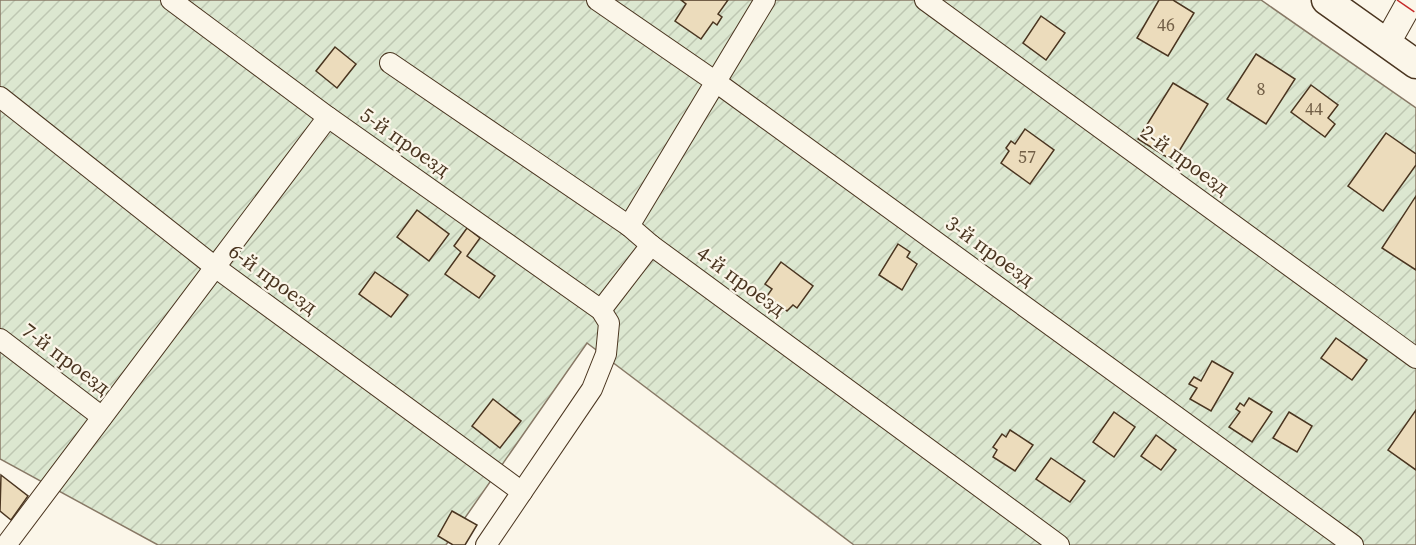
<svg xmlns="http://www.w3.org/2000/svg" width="1416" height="545" font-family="'Source Serif 4',serif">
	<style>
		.garden { fill: url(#garden-furrows); stroke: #887966; stroke-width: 1.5 }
		.building { fill: #ecdcbc; stroke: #4a3520; stroke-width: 1.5 }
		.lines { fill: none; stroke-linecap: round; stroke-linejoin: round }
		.minor-casing { stroke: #4a3520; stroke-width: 22 }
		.tertiary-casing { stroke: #4a3520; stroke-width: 28 }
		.secondary-casing { stroke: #4a3520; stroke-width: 31 }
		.minor { stroke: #fbf6e9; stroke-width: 20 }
		.tertiary { stroke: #fbf6e9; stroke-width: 26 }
		.secondary { stroke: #fbf6e9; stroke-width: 28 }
		.power { stroke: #c62828; stroke-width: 1.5; stroke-dasharray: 21 4.5 3 4.5; stroke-linecap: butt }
		.labels { text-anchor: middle; stroke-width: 4.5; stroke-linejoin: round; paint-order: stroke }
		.number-label { font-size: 18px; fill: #725f47 }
		.street-label { font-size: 21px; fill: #4a3520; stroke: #fbf6e9 }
	</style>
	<defs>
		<pattern id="garden-furrows" width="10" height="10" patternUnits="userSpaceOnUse" patternTransform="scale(1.5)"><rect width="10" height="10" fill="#dce7d0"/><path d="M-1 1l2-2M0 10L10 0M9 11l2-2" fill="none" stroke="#bec7b2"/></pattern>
	</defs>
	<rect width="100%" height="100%" fill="#fbf6e9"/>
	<!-- garden -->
	<path class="garden" d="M 0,0 L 1261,0 L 1416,108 L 1416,545 L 854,545 L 587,343 L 446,545 L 158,545 L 0,459 Z"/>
	<!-- building -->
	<g class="building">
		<path d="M 681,0 L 728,0 L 718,14 L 722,17 L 717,25 L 713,22 L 701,39 L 675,21 L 686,4 Z"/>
		<path d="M 1159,0 L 1173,0 L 1194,13 L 1168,56 L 1137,38 Z"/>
		<path d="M 1041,16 L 1065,33 L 1046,60 L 1023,43 Z"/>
		<path d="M 335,47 L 356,64 L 337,88 L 316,71 Z"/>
		<path d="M 1256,54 L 1295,79 L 1266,124 L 1227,99 Z"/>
		<path d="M 1173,83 L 1208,104 L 1173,161 L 1138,139 Z"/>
		<path d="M 1311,85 L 1338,105 L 1328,118 L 1335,124 L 1325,137 L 1291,112 Z"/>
		<path d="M 1025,129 L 1054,150 L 1030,184 L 1001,163 L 1009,151 L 1006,148 L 1011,141 L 1015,144 Z"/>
		<path d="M 1386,133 L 1416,154 L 1416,165 L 1383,211 L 1348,186 Z"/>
		<path d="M 1416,196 L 1416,270 L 1382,248 Z"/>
		<path d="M 417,210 L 449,234 L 429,261 L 397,237 Z"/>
		<path d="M 467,228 L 480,238 L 467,256 L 495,276 L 479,298 L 445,274 L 461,252 L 454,246 Z"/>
		<path d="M 898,244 L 910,252 L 907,257 L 917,264 L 902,290 L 879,275 Z"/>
		<path d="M 781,262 L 813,286 L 797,308 L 793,305 L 787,311 L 767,296 L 772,289 L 765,284 Z"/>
		<path d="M 375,272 L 408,295 L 391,317 L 359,294 Z"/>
		<path d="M 1336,338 L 1367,360 L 1352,380 L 1321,358 Z"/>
		<path d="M 1212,361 L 1233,373 L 1211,411 L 1190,399 L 1197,388 L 1189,384 L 1194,377 L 1201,381 Z"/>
		<path d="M 1249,398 L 1272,412 L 1252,442 L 1229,427 L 1240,412 L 1236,409 L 1240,403 L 1244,406 Z"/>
		<path d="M 493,399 L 521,421 L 500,448 L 472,426 Z"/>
		<path d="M 1416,410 L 1416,470 L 1388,450 Z"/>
		<path d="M 1114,412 L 1135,427 L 1114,457 L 1093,442 Z"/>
		<path d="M 1289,412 L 1312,426 L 1297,452 L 1273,438 Z"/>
		<path d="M 1010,430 L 1033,445 L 1015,471 L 993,457 L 997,450 L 993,447 L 1002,434 L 1006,437 Z"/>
		<path d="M 1156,435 L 1176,450 L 1161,470 L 1141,456 Z"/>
		<path d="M 1051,458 L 1085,481 L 1070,502 L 1036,479 Z"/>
		<path d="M 1,475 L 28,496 L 11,520 L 0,511 Z"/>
		<path d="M 452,511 L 477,525 L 465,545 L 453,545 L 438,536 Z"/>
	</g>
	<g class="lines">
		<!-- minor casing -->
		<g class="minor-casing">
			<g id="minor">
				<path d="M 171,0 L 328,117 L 601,310 L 609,323 L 606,354 L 592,389 L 486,545"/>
				<path d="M 597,0 L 716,82 L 1353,545"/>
				<path d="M 925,0 L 1416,358"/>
				<path d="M 390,63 L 629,226 L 651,245 L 1059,545"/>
				<path d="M 0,97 L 215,267 L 522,492"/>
				<path d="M 629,226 L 765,0"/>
				<path d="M 601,310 L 651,245"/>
				<path d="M 0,339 L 102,417"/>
				<path d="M 9,541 L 328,117"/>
			</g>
		</g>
		<!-- tertiary casing -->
		<g class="tertiary-casing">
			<path id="tertiary" d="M 1387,43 L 1411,0"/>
		</g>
		<!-- secondary casing -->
		<g class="secondary-casing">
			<path id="secondary" d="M 1326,0 L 1416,64"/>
		</g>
		<!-- minor -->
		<use href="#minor" class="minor"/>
		<!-- tertiary -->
		<use href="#tertiary" class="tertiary"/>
		<!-- secondary -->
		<use href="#secondary" class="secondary"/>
		<!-- power -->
		<path class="power" d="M 1397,0 L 1416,13"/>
	</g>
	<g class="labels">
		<!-- number labels -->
		<g class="number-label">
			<text x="1166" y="31">46</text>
			<text x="1261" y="95">8</text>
			<text x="1314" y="115">44</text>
			<text x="1027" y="163">57</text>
		</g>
		<!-- street labels -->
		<g class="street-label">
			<text transform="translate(405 142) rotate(35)" y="7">5-й проезд</text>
			<text transform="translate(1185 160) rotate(36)" y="7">2-й проезд</text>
			<text transform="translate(990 251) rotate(36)" y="7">3-й проезд</text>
			<text transform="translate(273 279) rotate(36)" y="7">6-й проезд</text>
			<text transform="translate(741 281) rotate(36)" y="7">4-й проезд</text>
			<text transform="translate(66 359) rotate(37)" y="7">7-й проезд</text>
		</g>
	</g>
</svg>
